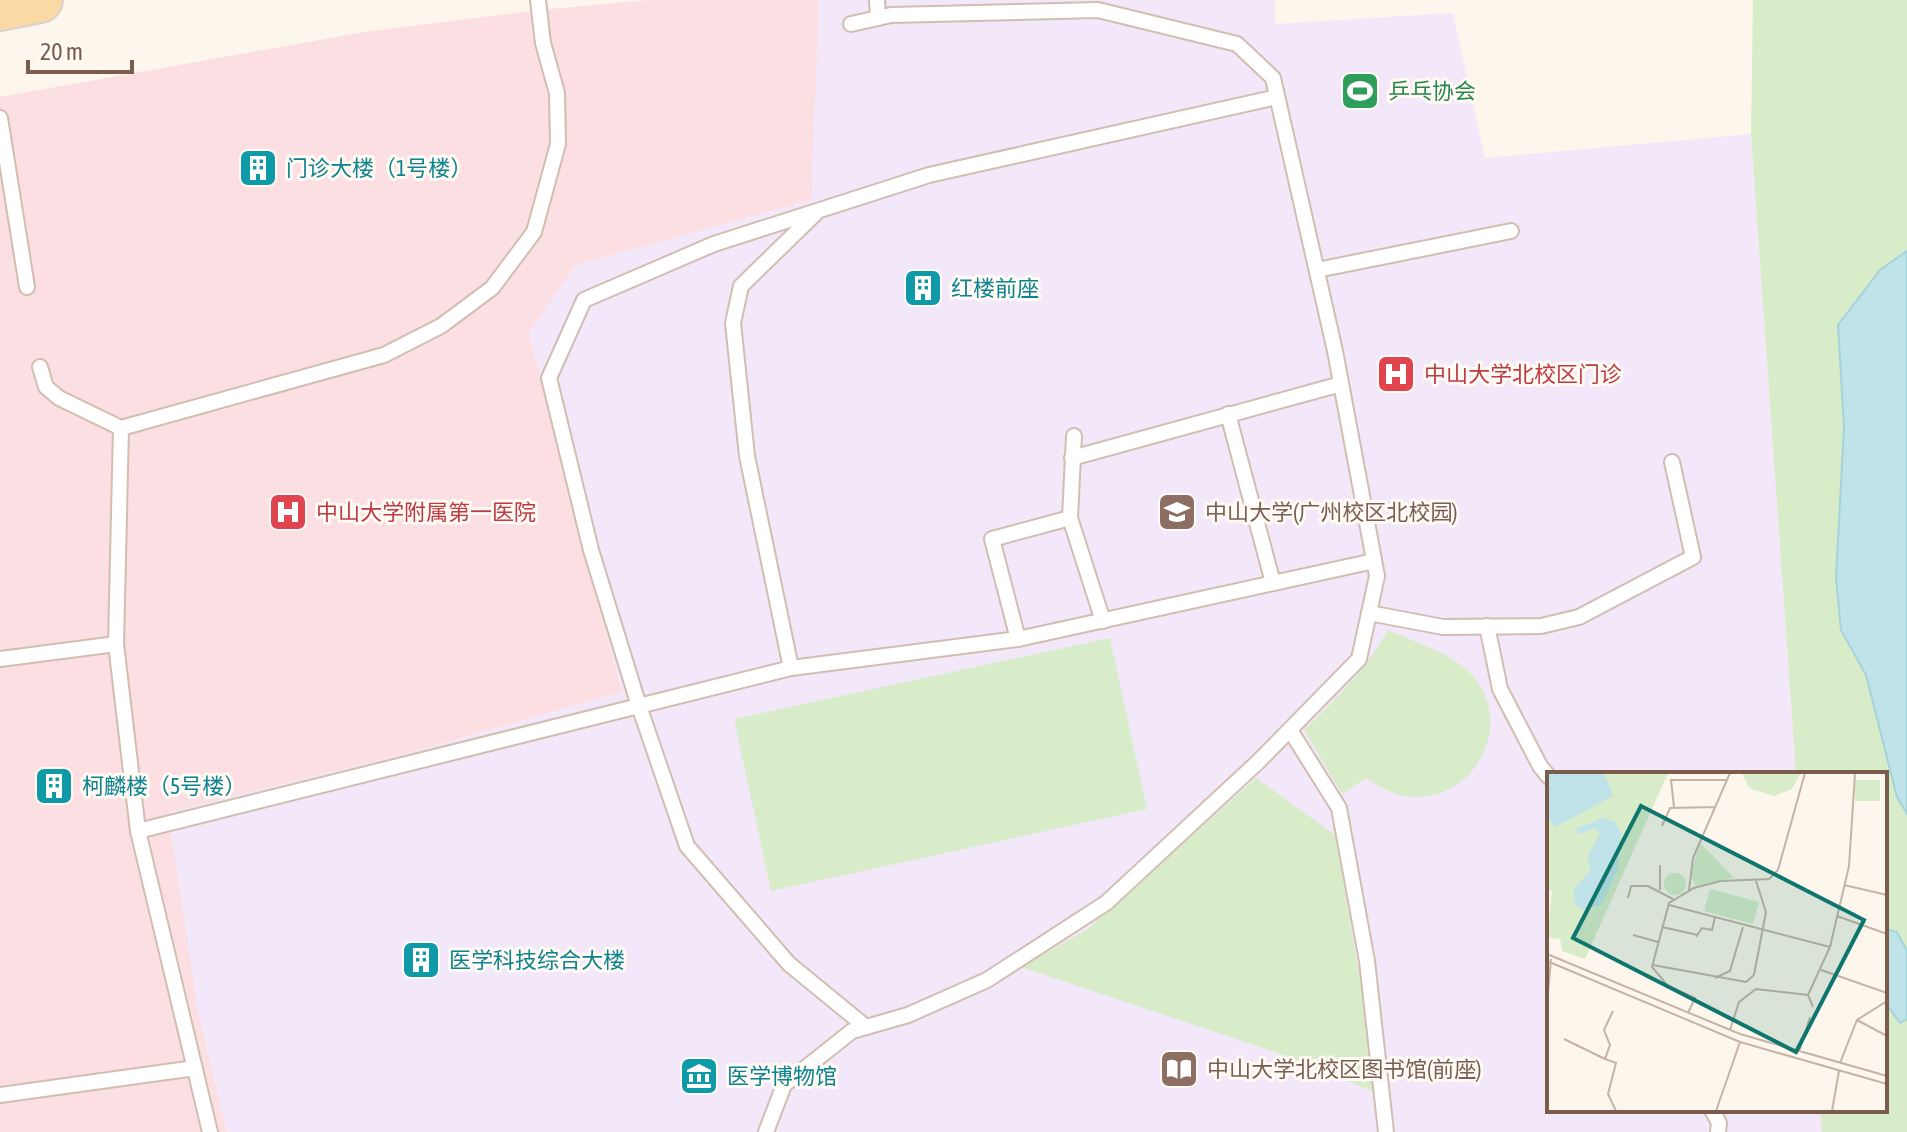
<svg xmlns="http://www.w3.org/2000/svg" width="1907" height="1132" font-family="'Asap Condensed','Noto Sans SC',sans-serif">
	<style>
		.education { fill: #f3e8fa }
		.medical { fill: #fbdfe3 }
		.green { fill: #d8ecc9 }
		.water { fill: #bfe3e8; stroke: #a5d3da; stroke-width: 2 }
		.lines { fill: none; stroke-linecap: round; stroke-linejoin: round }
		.lane-casing { stroke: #d1beb0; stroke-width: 18 }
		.primary-casing { stroke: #dad1cd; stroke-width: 48 }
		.lane { stroke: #fff; stroke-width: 14 }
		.primary { stroke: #fbd9a5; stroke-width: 44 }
		.labels { text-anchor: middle; stroke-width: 6; stroke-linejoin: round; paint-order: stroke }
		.leisure-label { font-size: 22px; fill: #27864d; stroke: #fffaf3; text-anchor: start }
		.culture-label { font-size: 22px; fill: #0d838f; stroke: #fffaf3; text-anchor: start }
		.health-label { font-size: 22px; fill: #be3a42; stroke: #fffaf3; text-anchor: start }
		.education-label { font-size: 22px; fill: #785e54; stroke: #fffaf3; text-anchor: start }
		.inset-road { fill: none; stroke: #c5b3a7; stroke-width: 2 }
		.view { fill: #0f766e; fill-opacity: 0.15; stroke: #0f766e; stroke-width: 4 }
		.inset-edge { fill: none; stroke: #7a5c4d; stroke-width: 4 }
	</style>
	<rect width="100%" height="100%" fill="#fdf6ec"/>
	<!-- education -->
	<path class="education" d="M 819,0 L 1275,0 L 1275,24 L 1453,13 L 1485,158 L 1751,134 L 1796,774 L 1549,774 L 1549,1110 L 1820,1110 L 1822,1132 L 227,1132 L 199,1016 L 167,812 L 401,755 L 622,692 L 529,332 L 576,265 L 810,200 Z"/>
	<!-- medical -->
	<path class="medical" d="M 649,0 L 819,0 L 811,200 L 576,265 L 529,332 L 622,692 L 401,755 L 168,812 L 199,1016 L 227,1132 L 0,1132 L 0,97 L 364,32 L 539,10 Z"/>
	<!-- green -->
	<g class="green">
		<path d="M 1753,0 L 1907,0 L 1907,1132 L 1822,1132 L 1820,1110 L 1885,1110 L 1885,774 L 1796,774 L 1751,134 Z"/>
		<path d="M 1388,630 C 1416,643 1459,655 1477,681 C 1513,732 1471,801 1411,797 C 1394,796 1380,787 1366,778 L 1342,794 L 1304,730 C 1337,699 1366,669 1388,630 Z"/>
		<path d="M 1110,638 L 1147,809 L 771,891 L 734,719 Z"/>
		<path d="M 1256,778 L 1335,835 L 1368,1025 L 1374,1092 L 1275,1052 L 1021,967 L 1088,929 Z"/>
	</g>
	<!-- water -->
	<g class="water">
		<path d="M 1907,251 L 1907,814 L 1897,797 L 1866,675 L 1841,630 L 1836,578 L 1844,427 L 1838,325 L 1880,270 Z"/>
		<path d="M 1886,929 L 1897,932 L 1907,951 L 1907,1019 L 1900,1023 L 1888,1006 L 1885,983 Z"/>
	</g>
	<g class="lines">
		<!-- lane casing -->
		<g class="lane-casing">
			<g id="lane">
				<path d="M 851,24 L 878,18"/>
				<path d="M 0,118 L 27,287"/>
				<path d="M 1317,270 L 1511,231"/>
				<path d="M 40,367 L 46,387 L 59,398 L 121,428 L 116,644 L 138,831 L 210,1132"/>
				<path d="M 1228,414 L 1273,583"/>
				<path d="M 121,428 L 384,355 L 441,326 L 492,288 L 534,232 L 558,144 L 557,93 L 543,43 L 538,0"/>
				<path d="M 1072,458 L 1341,384"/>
				<path d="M 1070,518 L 1103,621"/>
				<path d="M 1369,613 L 1443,627 L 1541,626 L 1579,617 L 1693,557 L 1672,462"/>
				<path d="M 1487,626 L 1500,689 L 1540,766 L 1549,777"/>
				<path d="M 1018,639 L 992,539 L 1070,518 L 1074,436"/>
				<path d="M 0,659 L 116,644"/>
				<path d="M 791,668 L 747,456 L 733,323 L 741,286 L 815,214"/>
				<path d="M 1290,730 L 1339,808 L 1367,961 L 1386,1132"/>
				<path d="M 138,831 L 791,668 L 1018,639 L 1374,561"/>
				<path d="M 866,1027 L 789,964 L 687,846 L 639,706 L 591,550 L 549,378 L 584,300 L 714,244 L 929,175 L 1277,97"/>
				<path d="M 0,1095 L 195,1068"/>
				<path d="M 1712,1110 L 1719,1123 L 1718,1132"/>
				<path d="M 766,1132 L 784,1085 L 852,1031 L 908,1015 L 987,980 L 1106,903 L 1259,761 L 1359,659 L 1377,576 L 1335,351 L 1273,78 L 1237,44 L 1098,10 L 891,15 L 878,18 L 877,0"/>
			</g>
		</g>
		<!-- primary casing -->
		<g class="primary-casing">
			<path id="primary" d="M 0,8 L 40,0"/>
		</g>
		<!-- lane -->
		<use href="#lane" class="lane"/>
		<!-- primary -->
		<use href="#primary" class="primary"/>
	</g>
	<!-- icons -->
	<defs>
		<g id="stadium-square" transform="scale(2)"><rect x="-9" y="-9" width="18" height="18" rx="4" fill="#2e9e5b" stroke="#fffaf3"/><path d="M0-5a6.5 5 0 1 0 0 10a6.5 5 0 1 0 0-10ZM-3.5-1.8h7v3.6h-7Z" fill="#fff"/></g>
		<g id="building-square" transform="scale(2)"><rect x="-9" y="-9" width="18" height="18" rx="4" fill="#0f9aa8" stroke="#fffaf3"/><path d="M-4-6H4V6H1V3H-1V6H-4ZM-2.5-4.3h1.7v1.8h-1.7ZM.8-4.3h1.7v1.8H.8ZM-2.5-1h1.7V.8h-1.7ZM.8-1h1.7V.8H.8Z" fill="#fff"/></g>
		<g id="hospital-square" transform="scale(2)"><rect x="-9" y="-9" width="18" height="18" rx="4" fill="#e0444e" stroke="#fffaf3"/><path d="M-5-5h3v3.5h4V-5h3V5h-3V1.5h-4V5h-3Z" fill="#fff"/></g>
		<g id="university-square" transform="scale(2)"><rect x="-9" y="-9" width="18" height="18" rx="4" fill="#8d6e63" stroke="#fffaf3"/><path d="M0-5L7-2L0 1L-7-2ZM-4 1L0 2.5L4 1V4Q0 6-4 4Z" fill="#fff"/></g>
		<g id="library-square" transform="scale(2)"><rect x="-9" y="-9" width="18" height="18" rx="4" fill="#8d6e63" stroke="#fffaf3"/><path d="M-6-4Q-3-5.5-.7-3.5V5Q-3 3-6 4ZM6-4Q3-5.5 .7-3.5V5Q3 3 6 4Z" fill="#fff"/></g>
		<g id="museum-square" transform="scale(2)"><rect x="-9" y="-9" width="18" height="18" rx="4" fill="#0f9aa8" stroke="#fffaf3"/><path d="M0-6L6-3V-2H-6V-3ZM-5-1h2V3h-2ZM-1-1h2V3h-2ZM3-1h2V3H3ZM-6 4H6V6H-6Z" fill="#fff"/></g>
	</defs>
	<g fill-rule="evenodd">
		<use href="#stadium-square" x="1360" y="91"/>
		<use href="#building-square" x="258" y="168"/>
		<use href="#building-square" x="923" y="288"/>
		<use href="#hospital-square" x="1396" y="374"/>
		<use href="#hospital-square" x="288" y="512"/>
		<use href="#university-square" x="1177" y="512"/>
		<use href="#building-square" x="54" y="786"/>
		<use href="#building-square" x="421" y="960"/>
		<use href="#library-square" x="1179" y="1069"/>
		<use href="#museum-square" x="699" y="1076"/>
	</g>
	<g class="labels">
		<!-- leisure labels -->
		<g class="leisure-label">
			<text x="1388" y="99">乒乓协会</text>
		</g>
		<!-- culture labels -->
		<g class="culture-label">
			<text x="286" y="176">门诊大楼（1号楼）</text>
			<text x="951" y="296">红楼前座</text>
			<text x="82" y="794">柯麟楼（5号楼）</text>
			<text x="449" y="968">医学科技综合大楼</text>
			<text x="727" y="1084">医学博物馆</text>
		</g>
		<!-- health labels -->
		<g class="health-label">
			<text x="1424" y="382">中山大学北校区门诊</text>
			<text x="316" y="520">中山大学附属第一医院</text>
		</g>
		<!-- education labels -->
		<g class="education-label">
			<text x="1205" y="520">中山大学(广州校区北校园)</text>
			<text x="1207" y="1077">中山大学北校区图书馆(前座)</text>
		</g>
	</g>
	<!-- overview -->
	<g transform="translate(1547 772)">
		<rect width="340" height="340" fill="#fdf6ec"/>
		<path d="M 0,1 L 121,1 L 38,187 L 15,179 L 13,167 L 0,165 L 5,119 L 0,117 ZM 195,1 L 254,1 L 245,17 L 227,24 L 202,16 ZM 308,8 L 333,8 L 333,29 L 308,29 ZM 153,71 L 163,81 L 187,106 L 149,114 L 143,103 ZM117 112a11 11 0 1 1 22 0a11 11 0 1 1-22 0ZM 163,117 L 212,130 L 206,152 L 157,139 Z" fill="#d8ecc9"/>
		<path d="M 2,1 L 57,1 L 66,24 L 8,55 L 0,45 ZM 56,46 L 68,50 L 74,60 L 71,97 L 54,133 L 36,138 L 28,133 L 27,117 L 43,99 L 41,84 L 53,61 L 48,56 L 32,62 L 28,57 Z" fill="#bfe3e8"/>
		<path class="inset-road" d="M 127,35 L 124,8 L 180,8M 115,54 L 123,36 L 168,35M 297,113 L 340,123M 113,118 L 113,93M 142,118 L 146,86 L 183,1M 81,126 L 84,114 L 101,114 L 126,127M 122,133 L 283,175M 290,144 L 340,162M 115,155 L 151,163M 86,163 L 111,170M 149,165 L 155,156 L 165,158 L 168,145M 0,182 L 193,262 L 340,304M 0,189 L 193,270 L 340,312M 106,193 L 199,210 L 207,203 L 219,140 L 209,109M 274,198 L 340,221M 168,206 L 183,199 L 196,155M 0,232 L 4,187M 266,235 L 261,223 L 283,175 L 302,94 L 308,1M 66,239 L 57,258 L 63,273 L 58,287 L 69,291 L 61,322 L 69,339M 141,241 L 148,226 L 121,214 L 105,195 L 122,131 L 147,116 L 174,109 L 222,107 L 231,98 L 258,1M 310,248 L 340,264M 183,258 L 192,230 L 209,217 L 261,223M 17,267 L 58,287M 252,280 L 263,245M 293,291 L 310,248 L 340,229M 169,339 L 193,270M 285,339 L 292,299"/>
		<path class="view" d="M 94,34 L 317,148 L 249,280 L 26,166 Z"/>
		<rect width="340" height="340" class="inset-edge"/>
	</g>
	<!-- scale -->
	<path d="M28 60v12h104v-12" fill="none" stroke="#7a5c4d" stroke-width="4"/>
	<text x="40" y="60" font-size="24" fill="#7a5c4d" stroke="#fffaf3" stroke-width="6" paint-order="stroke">20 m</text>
</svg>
